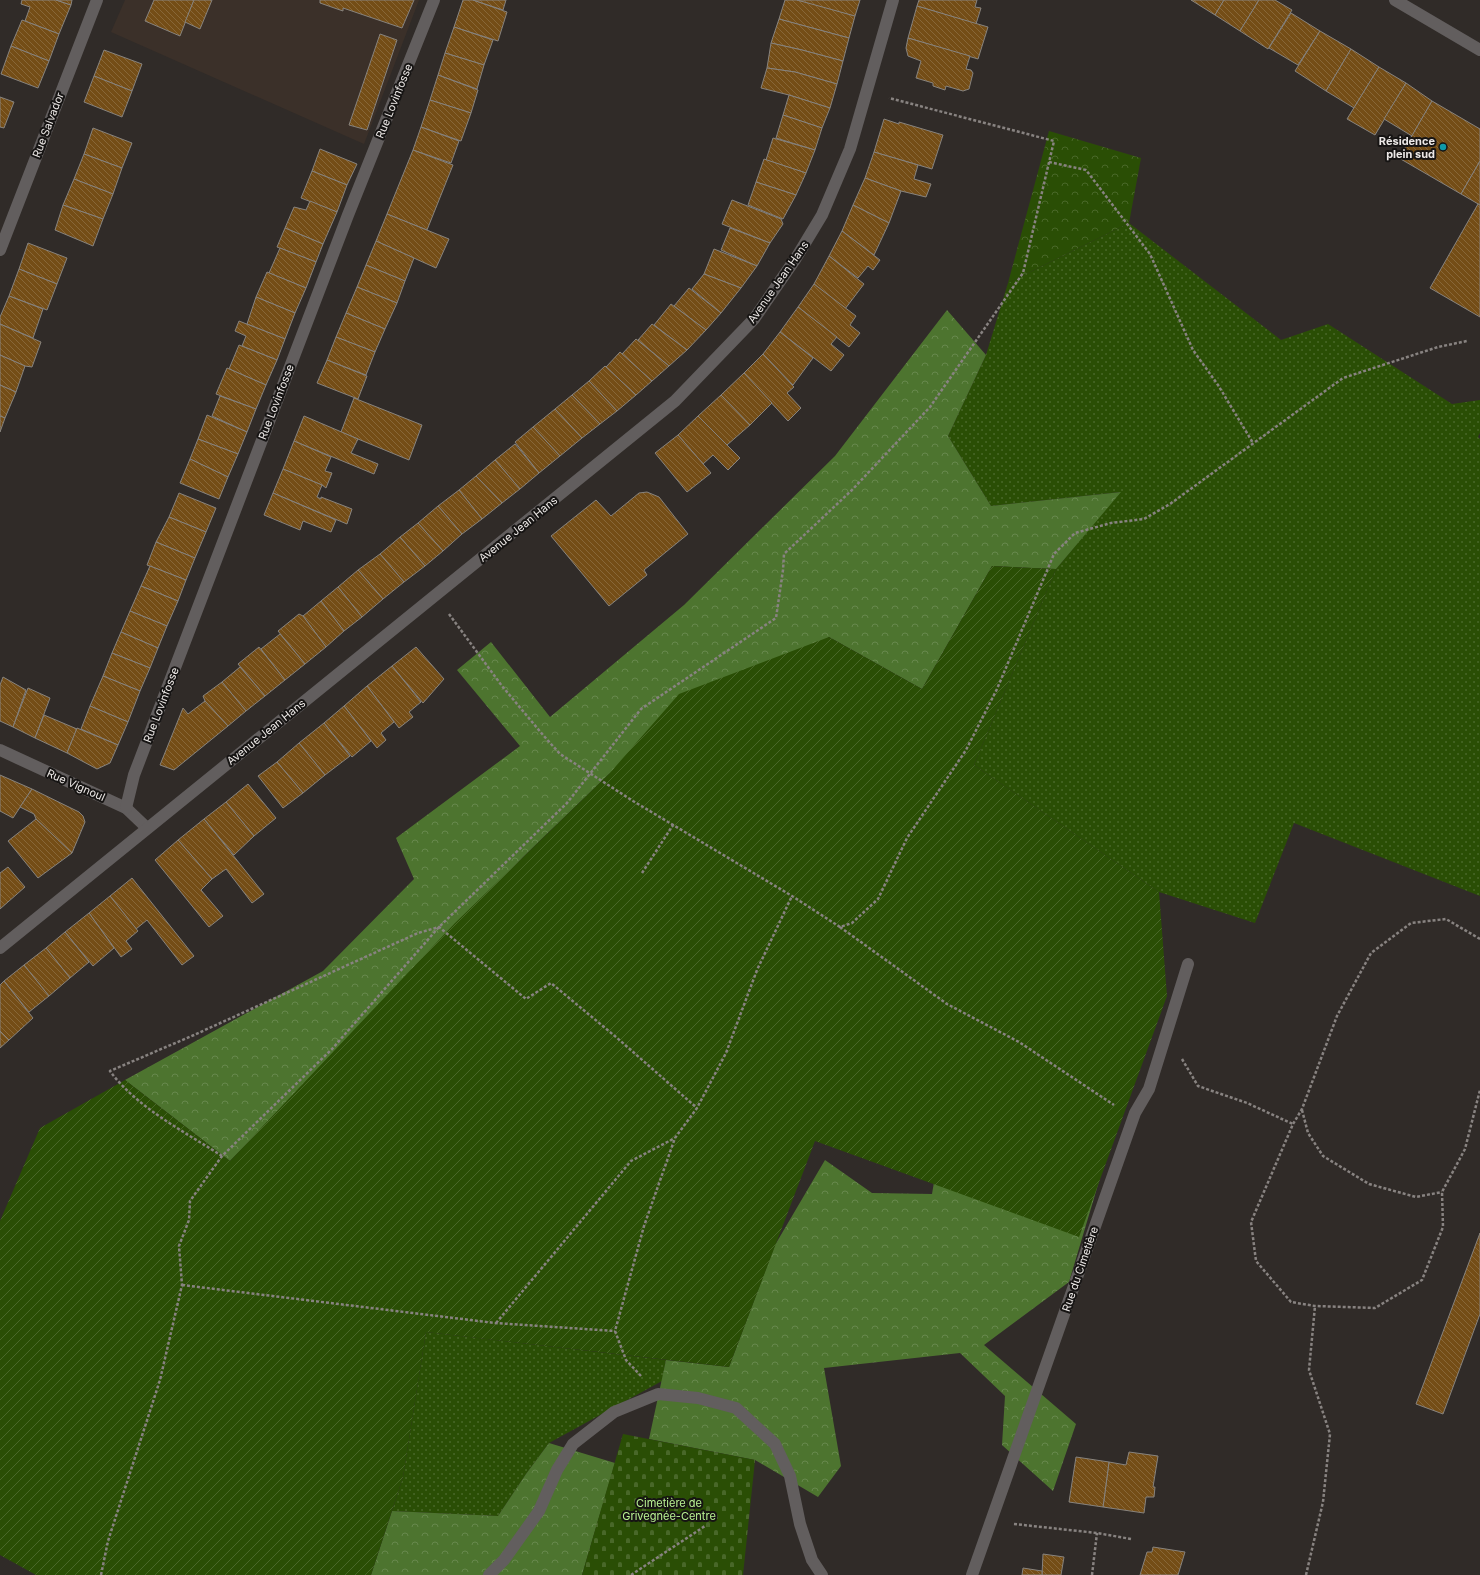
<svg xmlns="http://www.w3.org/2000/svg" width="1480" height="1575" font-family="Inter,sans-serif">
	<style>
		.built { fill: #3b3029 }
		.grass { fill: url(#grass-dots) }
		.forest { fill: url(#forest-crowns) }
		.cemetery { fill: url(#cemetery-stones) }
		.park { fill: url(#park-crowns) }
		.garden { fill: url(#garden-furrows) }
		.building { fill: url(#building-back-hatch); stroke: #87837e }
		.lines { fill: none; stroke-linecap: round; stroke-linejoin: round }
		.path { stroke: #888381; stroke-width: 2.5; stroke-dasharray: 3 2; stroke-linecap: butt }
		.minor { stroke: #625e5e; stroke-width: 12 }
		.culture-dot { fill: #0f9aa8; stroke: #161413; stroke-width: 1.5 }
		.labels { text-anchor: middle; stroke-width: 4; stroke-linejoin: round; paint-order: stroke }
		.street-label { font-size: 11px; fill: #ede9e7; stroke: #161413 }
		.poi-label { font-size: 11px; font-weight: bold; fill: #ede9e7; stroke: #161413; text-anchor: end }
		.park-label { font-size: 11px; fill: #baf393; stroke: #161413 }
	</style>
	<defs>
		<pattern id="grass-dots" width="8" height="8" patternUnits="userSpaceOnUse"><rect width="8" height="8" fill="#2a4e05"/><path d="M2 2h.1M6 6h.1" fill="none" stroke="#496829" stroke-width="1.8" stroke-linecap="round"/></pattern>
		<pattern id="forest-crowns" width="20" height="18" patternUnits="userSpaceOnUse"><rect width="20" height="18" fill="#4d742f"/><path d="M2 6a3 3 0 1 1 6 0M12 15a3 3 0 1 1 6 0" fill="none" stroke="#67884d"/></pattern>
		<pattern id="cemetery-stones" width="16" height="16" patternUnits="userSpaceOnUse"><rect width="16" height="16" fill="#2a4e05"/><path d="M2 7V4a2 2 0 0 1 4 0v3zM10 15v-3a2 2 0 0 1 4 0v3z" fill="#496829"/></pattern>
		<pattern id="park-crowns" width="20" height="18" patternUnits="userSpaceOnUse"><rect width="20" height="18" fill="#2a4e05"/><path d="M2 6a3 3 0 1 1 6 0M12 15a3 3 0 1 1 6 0" fill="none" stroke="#496829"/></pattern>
		<pattern id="garden-furrows" width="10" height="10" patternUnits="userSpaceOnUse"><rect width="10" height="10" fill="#2a4e05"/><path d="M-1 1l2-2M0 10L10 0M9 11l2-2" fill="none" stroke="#496829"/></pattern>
		<pattern id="building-back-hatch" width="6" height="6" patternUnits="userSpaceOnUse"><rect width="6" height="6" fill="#744d16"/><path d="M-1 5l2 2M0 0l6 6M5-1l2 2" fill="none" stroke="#886738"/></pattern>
	</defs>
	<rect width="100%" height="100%" fill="#302b28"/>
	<!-- built -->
	<path class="built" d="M 125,0 L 419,0 L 364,144 L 111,32 Z"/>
	<!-- grass -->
	<g class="grass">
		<path d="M 1129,223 L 1281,340 L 1328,324 L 1452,404 L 1480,400 L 1480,433 L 1478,437 L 1480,439 L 1480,896 L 1294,823 L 1255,923 L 1159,892 L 974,765 L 1056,569 L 1120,492 L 991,506 L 948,436 L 986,355 L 1008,283 Z"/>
		<path d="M 426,1332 L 666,1360 L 662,1381 L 549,1443 L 526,1474 L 498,1516 L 392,1511 L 403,1477 Z"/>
	</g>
	<!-- forest -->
	<g class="forest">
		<path d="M 947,310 L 986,355 L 948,436 L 991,506 L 1121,492 L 1056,569 L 992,566 L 922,689 L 829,637 L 609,774 L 523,857 L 230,1161 L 125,1080 L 323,971 L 414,879 L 396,838 L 520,746 L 457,670 L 491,642 L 550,717 L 684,605 L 835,456 Z"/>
		<path d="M 946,1111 L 1100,1178 L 1069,1282 L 984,1345 L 1076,1424 L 1053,1491 L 1002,1445 L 1005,1396 L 960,1353 L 824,1368 L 841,1466 L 818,1497 L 755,1460 L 649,1439 L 666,1360 L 729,1367 L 775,1245 L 825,1160 L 872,1193 L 932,1194 Z"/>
		<path d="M 549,1443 L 615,1463 L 582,1575 L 371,1575 L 392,1511 L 498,1516 L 526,1474 Z"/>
	</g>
	<!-- cemetery -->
	<path class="cemetery" d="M 623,1434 L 755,1460 L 743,1575 L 582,1575 Z"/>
	<!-- park -->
	<path class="park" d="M 1049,131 L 1141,158 L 1129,223 L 1008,283 Z"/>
	<!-- garden -->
	<path class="garden" d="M 992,566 L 1056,569 L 974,765 L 1159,892 L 1167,996 L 1079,1237 L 815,1141 L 729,1367 L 426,1332 L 403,1477 L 371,1575 L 36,1575 L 0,1555 L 0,1221 L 40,1128 L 125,1080 L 230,1161 L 455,923 L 609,774 L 679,694 L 829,637 L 922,689 Z"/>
	<!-- building -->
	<g class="building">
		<path d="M 22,0 L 56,0 L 71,5 L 59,34 L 25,21 L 30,7 L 21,4 Z"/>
		<path d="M 56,0 L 72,0 L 71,5 Z"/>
		<path d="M 154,0 L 194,0 L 180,36 L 145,21 Z"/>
		<path d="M 194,0 L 212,0 L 200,29 L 185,22 Z"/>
		<path d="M 320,0 L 414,0 L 402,28 L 343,8 L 343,11 L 320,3 Z"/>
		<path d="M 463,0 L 473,0 L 507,12 L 498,41 L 454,27 Z"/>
		<path d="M 473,0 L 506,0 L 503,10 Z"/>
		<path d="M 785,0 L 797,0 L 815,4 L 855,16 L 849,38 L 779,19 Z"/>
		<path d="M 797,0 L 860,0 L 855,16 Z"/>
		<path d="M 919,0 L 977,0 L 975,7 L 981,8 L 976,24 L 917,6 Z"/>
		<path d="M 1191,0 L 1224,0 L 1215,15 Z"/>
		<path d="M 1224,0 L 1259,0 L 1240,31 L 1215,15 Z"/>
		<path d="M 1259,0 L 1275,0 L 1292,10 L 1268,49 L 1240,31 Z"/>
		<path d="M 917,6 L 988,27 L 978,59 L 908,38 Z"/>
		<path d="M 1291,13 L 1320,31 L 1298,65 L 1269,48 Z"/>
		<path d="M 779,19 L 849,38 L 843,61 L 802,50 L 771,43 Z"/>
		<path d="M 22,20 L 59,34 L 49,61 L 11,46 Z"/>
		<path d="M 454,27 L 493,40 L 484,65 L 445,53 Z"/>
		<path d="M 1320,31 L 1351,49 L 1326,91 L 1295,71 Z"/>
		<path d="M 380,34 L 397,40 L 367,130 L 349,125 Z"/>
		<path d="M 908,38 L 970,56 L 966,69 L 971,70 L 973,73 L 969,89 L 963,91 L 946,86 L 945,90 L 933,86 L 933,83 L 916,78 L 921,61 L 908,56 L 906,48 Z"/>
		<path d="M 771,43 L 802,50 L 843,61 L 837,84 L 795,72 L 767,68 Z"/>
		<path d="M 11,46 L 49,61 L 38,88 L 1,74 Z"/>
		<path d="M 1351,49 L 1379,67 L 1354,108 L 1326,91 Z"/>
		<path d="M 104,50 L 142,64 L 132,91 L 94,76 Z"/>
		<path d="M 445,53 L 484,65 L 477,89 L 438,75 Z"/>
		<path d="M 1379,67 L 1406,83 L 1375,135 L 1347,119 Z"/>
		<path d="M 767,68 L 795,72 L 837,84 L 830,108 L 789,95 L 761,88 Z"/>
		<path d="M 438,75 L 478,90 L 471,113 L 430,100 Z"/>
		<path d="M 94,76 L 132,91 L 122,117 L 84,102 Z"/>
		<path d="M 1406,83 L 1432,101 L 1412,136 L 1384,119 Z"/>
		<path d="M 789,95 L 830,108 L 822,128 L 783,115 Z"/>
		<path d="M 0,97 L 14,102 L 4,128 L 0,127 Z"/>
		<path d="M 430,100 L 471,113 L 461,141 L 421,127 Z"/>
		<path d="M 1432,101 L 1480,129 L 1480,161 L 1461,194 L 1399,158 Z"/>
		<path d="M 783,115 L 822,128 L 815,150 L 776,138 Z"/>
		<path d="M 884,119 L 899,124 L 899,122 L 943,135 L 932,169 L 874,152 Z"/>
		<path d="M 421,127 L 459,141 L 451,163 L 413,150 Z"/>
		<path d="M 93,128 L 132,143 L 122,168 L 84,154 Z"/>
		<path d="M 773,138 L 815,150 L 806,173 L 766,160 Z"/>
		<path d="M 320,149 L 357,164 L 347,185 L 312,171 Z"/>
		<path d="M 413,150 L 453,165 L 427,230 L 387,214 Z"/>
		<path d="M 874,152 L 918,165 L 914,179 L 931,184 L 926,197 L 901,191 L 865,178 Z"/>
		<path d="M 84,154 L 122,168 L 113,194 L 74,179 Z"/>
		<path d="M 764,159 L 806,173 L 796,195 L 756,182 Z"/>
		<path d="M 1480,161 L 1480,205 L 1461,194 Z"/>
		<path d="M 312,171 L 347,185 L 337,212 L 301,198 Z"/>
		<path d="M 865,178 L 901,191 L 889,223 L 853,205 Z"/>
		<path d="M 74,179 L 113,194 L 103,219 L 63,205 Z"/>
		<path d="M 756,182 L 796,195 L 783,219 L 748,205 Z"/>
		<path d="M 732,200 L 781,219 L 783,224 L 770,243 L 722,224 Z"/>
		<path d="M 310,201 L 337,212 L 323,244 L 285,228 L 294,207 L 306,210 Z"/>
		<path d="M 1478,204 L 1480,205 L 1480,317 L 1430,288 Z"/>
		<path d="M 63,205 L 103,219 L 93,246 L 55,230 Z"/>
		<path d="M 853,205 L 889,223 L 874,255 L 842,231 Z"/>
		<path d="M 387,214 L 449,239 L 436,268 L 376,241 Z"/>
		<path d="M 285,228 L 323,244 L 316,262 L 277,247 Z"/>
		<path d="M 730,228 L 770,243 L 757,266 L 721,250 Z"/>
		<path d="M 842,231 L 880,260 L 873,270 L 868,266 L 858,278 L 829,256 Z"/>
		<path d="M 376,241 L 414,258 L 405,281 L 366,265 Z"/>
		<path d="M 28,243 L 67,258 L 57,284 L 19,269 Z"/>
		<path d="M 280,248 L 316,262 L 306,288 L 269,273 Z"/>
		<path d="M 714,249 L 757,266 L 741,288 L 704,274 Z"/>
		<path d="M 829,256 L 864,284 L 845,309 L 814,284 Z"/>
		<path d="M 366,265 L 405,281 L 397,303 L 357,287 Z"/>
		<path d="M 19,269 L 57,284 L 47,310 L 9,296 Z"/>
		<path d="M 267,272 L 306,288 L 295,313 L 256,297 Z"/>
		<path d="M 704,274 L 741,288 L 721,313 L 692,289 Z"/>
		<path d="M 814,284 L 856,316 L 850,325 L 860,333 L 849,347 L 798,307 Z"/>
		<path d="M 357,287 L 397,303 L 385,329 L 346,313 Z"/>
		<path d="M 689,288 L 721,313 L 706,330 L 674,306 Z"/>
		<path d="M 9,296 L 43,309 L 33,338 L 0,324 L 0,317 Z"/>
		<path d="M 256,297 L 295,313 L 285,339 L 247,324 Z"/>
		<path d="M 671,304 L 706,330 L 687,350 L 654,325 Z"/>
		<path d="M 798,307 L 837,337 L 831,344 L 844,355 L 831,371 L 780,332 Z"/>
		<path d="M 346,313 L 385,329 L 375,352 L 336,337 Z"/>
		<path d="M 239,321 L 285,339 L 277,360 L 242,346 L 246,336 L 235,331 Z"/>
		<path d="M 0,324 L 41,342 L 32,367 L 25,366 L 0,355 Z"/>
		<path d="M 652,324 L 687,350 L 669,366 L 638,340 Z"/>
		<path d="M 780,332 L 813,358 L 793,385 L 763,354 Z"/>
		<path d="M 336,337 L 375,352 L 366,375 L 327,360 Z"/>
		<path d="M 636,339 L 669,366 L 652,381 L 622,354 Z"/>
		<path d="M 239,345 L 277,360 L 266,385 L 229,369 Z"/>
		<path d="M 620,352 L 652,381 L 636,395 L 606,367 Z"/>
		<path d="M 763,354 L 794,387 L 787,393 L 801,408 L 788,421 L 744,373 Z"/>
		<path d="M 0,355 L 25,366 L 16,392 L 0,385 Z"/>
		<path d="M 327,360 L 367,376 L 358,399 L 317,383 Z"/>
		<path d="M 605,366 L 636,395 L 617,411 L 589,381 Z"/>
		<path d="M 227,368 L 266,385 L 256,409 L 216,394 Z"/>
		<path d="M 744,373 L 772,403 L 750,425 L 721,395 Z"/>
		<path d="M 589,381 L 617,411 L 600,424 L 572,395 Z"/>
		<path d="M 0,385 L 16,392 L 5,418 L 0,416 Z"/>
		<path d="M 572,395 L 600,424 L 582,438 L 555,409 Z"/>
		<path d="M 721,395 L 750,425 L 727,445 L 698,416 Z"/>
		<path d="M 220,396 L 256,409 L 247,432 L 212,416 Z"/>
		<path d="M 354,398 L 422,425 L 409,460 L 341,432 Z"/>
		<path d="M 555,409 L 582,438 L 560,456 L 533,427 Z"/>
		<path d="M 207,415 L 247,432 L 238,454 L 198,439 Z"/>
		<path d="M 0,416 L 5,418 L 0,432 Z"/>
		<path d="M 304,416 L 358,439 L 351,453 L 378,464 L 374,474 L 294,441 Z"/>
		<path d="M 698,416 L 740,458 L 728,470 L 713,455 L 703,464 L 678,435 Z"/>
		<path d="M 533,427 L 560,456 L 539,473 L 515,442 Z"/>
		<path d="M 678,435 L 711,473 L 687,492 L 655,453 Z"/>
		<path d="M 198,439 L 238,454 L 228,477 L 190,459 Z"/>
		<path d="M 294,441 L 331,457 L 325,471 L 332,473 L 326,488 L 322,485 L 283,469 Z"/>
		<path d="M 515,444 L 539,473 L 520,489 L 495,460 Z"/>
		<path d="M 190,459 L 228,477 L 219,499 L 180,483 Z"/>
		<path d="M 495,460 L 520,489 L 502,503 L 476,476 Z"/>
		<path d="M 283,469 L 322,485 L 317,497 L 321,499 L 321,497 L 352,509 L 347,524 L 273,493 Z"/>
		<path d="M 476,476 L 502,503 L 482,519 L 459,490 Z"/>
		<path d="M 459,490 L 482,519 L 462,534 L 438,506 Z"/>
		<path d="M 647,492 L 659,497 L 688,534 L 644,570 L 647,575 L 609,606 L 551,536 L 596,500 L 611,516 L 639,493 Z"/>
		<path d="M 179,493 L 216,508 L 206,532 L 169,517 Z"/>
		<path d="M 273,493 L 336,520 L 331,532 L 303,521 L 300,530 L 264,515 Z"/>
		<path d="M 438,506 L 462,534 L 443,551 L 418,523 Z"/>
		<path d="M 169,517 L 206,532 L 195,558 L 156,542 Z"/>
		<path d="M 418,523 L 443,551 L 425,566 L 400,537 Z"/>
		<path d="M 400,537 L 425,566 L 404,582 L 380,554 Z"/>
		<path d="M 156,542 L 195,558 L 186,580 L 147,565 Z"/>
		<path d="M 380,554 L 404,582 L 383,599 L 358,570 Z"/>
		<path d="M 150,566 L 186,580 L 178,601 L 141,586 Z"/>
		<path d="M 358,570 L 383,599 L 362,617 L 338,587 Z"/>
		<path d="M 141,586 L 178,601 L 167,626 L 130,611 Z"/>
		<path d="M 338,587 L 362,617 L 344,631 L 321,601 Z"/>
		<path d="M 321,601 L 344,631 L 326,647 L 303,616 Z"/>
		<path d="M 130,611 L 167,626 L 158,648 L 121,632 Z"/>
		<path d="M 299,614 L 303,616 L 326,647 L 305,664 L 278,631 Z"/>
		<path d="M 121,632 L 158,648 L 150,668 L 112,653 Z"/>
		<path d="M 280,634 L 305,664 L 285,680 L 261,649 Z"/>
		<path d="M 259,647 L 285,680 L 265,696 L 238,664 Z"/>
		<path d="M 416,647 L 444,679 L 423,703 L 392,666 Z"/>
		<path d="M 112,653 L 150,668 L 140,691 L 103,676 Z"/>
		<path d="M 392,666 L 421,702 L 409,712 L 413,717 L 399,728 L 367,686 Z"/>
		<path d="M 240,667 L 265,696 L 246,711 L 222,682 Z"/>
		<path d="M 103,676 L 140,691 L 128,722 L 90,706 Z"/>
		<path d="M 3,677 L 26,690 L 13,727 L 0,721 L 0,685 Z"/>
		<path d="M 222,682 L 246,711 L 228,726 L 205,701 L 203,696 Z"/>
		<path d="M 367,686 L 394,722 L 381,733 L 386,740 L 377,748 L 344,706 Z"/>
		<path d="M 28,688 L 50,698 L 35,738 L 13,727 Z"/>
		<path d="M 205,701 L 228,726 L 174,770 L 160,765 L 183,708 L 188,714 Z"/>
		<path d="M 90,706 L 128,722 L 118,745 L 81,729 Z"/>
		<path d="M 344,706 L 371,741 L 352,757 L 324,723 Z"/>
		<path d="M 44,715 L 77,729 L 67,753 L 35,738 Z"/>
		<path d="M 324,723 L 350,756 L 325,775 L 299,743 Z"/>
		<path d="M 77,728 L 118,745 L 110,763 L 97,769 L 67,753 Z"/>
		<path d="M 299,743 L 325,775 L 303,793 L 277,762 Z"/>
		<path d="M 277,762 L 303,793 L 283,808 L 258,776 Z"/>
		<path d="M 0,775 L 32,789 L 13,818 L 0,811 Z"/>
		<path d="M 248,784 L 276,818 L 254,836 L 226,802 Z"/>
		<path d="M 32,789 L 79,812 L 83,816 L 85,822 L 72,853 L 36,819 L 34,814 L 20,807 Z"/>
		<path d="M 226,802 L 254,836 L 234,855 L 204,819 Z"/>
		<path d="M 36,819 L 72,853 L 38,878 L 8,841 Z"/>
		<path d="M 204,819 L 264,894 L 252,903 L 226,869 L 212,879 L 178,840 Z"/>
		<path d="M 178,840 L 212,879 L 201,890 L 223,916 L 209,927 L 155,860 Z"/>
		<path d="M 8,867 L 25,887 L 0,909 L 0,873 Z"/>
		<path d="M 132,878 L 194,956 L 182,965 L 147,920 L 136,929 L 110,896 Z"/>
		<path d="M 110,896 L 138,931 L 126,941 L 132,949 L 121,957 L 89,913 Z"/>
		<path d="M 89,913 L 114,948 L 93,966 L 65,932 Z"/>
		<path d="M 65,932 L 89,962 L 70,978 L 46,948 Z"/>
		<path d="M 46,948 L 70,978 L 49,996 L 24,965 Z"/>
		<path d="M 24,965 L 49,996 L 29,1012 L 4,981 Z"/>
		<path d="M 4,981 L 33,1018 L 9,1040 L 0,1031 L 0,985 Z"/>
		<path d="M 0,1031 L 9,1040 L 0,1048 Z"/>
		<path d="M 1480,1233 L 1480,1314 L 1443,1414 L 1416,1404 Z"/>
		<path d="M 1129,1452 L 1158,1456 L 1153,1487 L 1155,1487 L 1154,1497 L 1146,1497 L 1144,1513 L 1103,1507 L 1109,1462 L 1126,1465 Z"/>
		<path d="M 1076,1457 L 1109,1462 L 1103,1507 L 1069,1502 Z"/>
		<path d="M 1153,1547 L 1185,1552 L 1178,1575 L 1140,1575 L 1147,1552 L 1152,1552 Z"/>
		<path d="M 1043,1554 L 1064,1557 L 1061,1575 L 1042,1575 Z"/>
		<path d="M 1023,1568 L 1042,1571 L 1042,1575 L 1022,1575 Z"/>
	</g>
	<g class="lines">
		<!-- path -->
		<g class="path">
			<path d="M 1049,162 L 1086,170 L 1150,254 L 1193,350 L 1218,385 L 1253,443"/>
			<path d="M 449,614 L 502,686 L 543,735 L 560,754 L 633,801 L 792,896 L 840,927 L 852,923 L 878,899 L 907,838 L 966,750 L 997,689 L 1054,554 L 1075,533 L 1111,523 L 1144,519 L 1170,504 L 1343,378 L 1438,347 L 1467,341"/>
			<path d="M 642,873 L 673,825"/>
			<path d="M 840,927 L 947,1004 L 1019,1042 L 1114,1105"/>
			<path d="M 1480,939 L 1446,919 L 1411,923 L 1371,953 L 1337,1016 L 1302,1109 L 1293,1124 L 1251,1222 L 1256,1261 L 1291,1302 L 1315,1306 L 1375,1308 L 1422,1280 L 1443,1227 L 1442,1192 L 1465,1149 L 1480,1090"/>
			<path d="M 1182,1059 L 1198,1086 L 1247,1103 L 1293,1124"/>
			<path d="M 1302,1110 L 1308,1133 L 1323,1156 L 1369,1184 L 1416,1197 L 1442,1192"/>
			<path d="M 222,1156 C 185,1132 136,1107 110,1071 L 194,1035 L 418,933 L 439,927 L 526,999 L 551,983 L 616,1037 L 697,1108"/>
			<path d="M 182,1285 L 495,1323 L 615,1331"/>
			<path d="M 496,1323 L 631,1161 L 675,1138"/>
			<path d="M 641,1376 L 626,1360 L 615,1331 L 644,1226 L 675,1138 L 697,1108 L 726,1053 L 757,970 L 792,896"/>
			<path d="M 1014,1524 L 1097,1533 L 1131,1539"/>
			<path d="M 101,1575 L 108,1541 L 160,1380 L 182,1285 L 179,1246 L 189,1220 L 190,1201 L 222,1156 L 332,1049 L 439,927 L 567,803 L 641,709 L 776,618 L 783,570 L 784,554 L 852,490 L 930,407 L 1023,273 L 1054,141 L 889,98"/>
			<path d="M 631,1575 L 705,1526"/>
			<path d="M 1092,1575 L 1097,1533"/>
			<path d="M 1306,1575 L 1323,1502 L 1330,1434 L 1309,1370 L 1315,1306"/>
		</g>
		<!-- minor -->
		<g class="minor">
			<path d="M 1395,0 L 1480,50"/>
			<path d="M 0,250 L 97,0"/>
			<path d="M 0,750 L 126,808 L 147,828"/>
			<path d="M 126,808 L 134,775 L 348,215 L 434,0"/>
			<path d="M 0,948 L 675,401 L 754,319 L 796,258 L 822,215 L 850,149 L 893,0"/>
			<path d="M 489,1575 L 504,1560 L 539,1511 L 557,1470 L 573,1444 L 614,1412 L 658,1394 L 698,1398 L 736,1408 L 775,1444 L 790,1476 L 800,1524 L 812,1560 L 822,1575"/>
			<path d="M 972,1575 L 1135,1113 L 1149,1089 L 1188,964"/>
		</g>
	</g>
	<!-- markers -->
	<circle class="culture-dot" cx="1443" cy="147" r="4"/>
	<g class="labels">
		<!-- street labels -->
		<g class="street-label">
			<text transform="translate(394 101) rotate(-68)" y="4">Rue Lovinfosse</text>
			<text transform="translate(48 125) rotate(-69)" y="4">Rue Salvador</text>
			<text transform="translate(778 282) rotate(-55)" y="4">Avenue Jean Hans</text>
			<text transform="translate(276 402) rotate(-69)" y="4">Rue Lovinfosse</text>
			<text transform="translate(518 529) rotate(-39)" y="4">Avenue Jean Hans</text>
			<text transform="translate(161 705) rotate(-69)" y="4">Rue Lovinfosse</text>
			<text transform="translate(266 732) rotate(-39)" y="4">Avenue Jean Hans</text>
			<text transform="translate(76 785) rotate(24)" y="4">Rue Vignoul</text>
			<text transform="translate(1080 1269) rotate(-71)" y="4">Rue du Cimetière</text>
		</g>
		<!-- poi labels -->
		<g class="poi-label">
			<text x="1435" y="145">Résidence<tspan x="1435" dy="13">plein sud</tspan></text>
		</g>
		<!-- park labels -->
		<g class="park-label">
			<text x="669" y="1507">Cimetière de<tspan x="669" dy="13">Grivegnée-Centre</tspan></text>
		</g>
	</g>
</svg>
